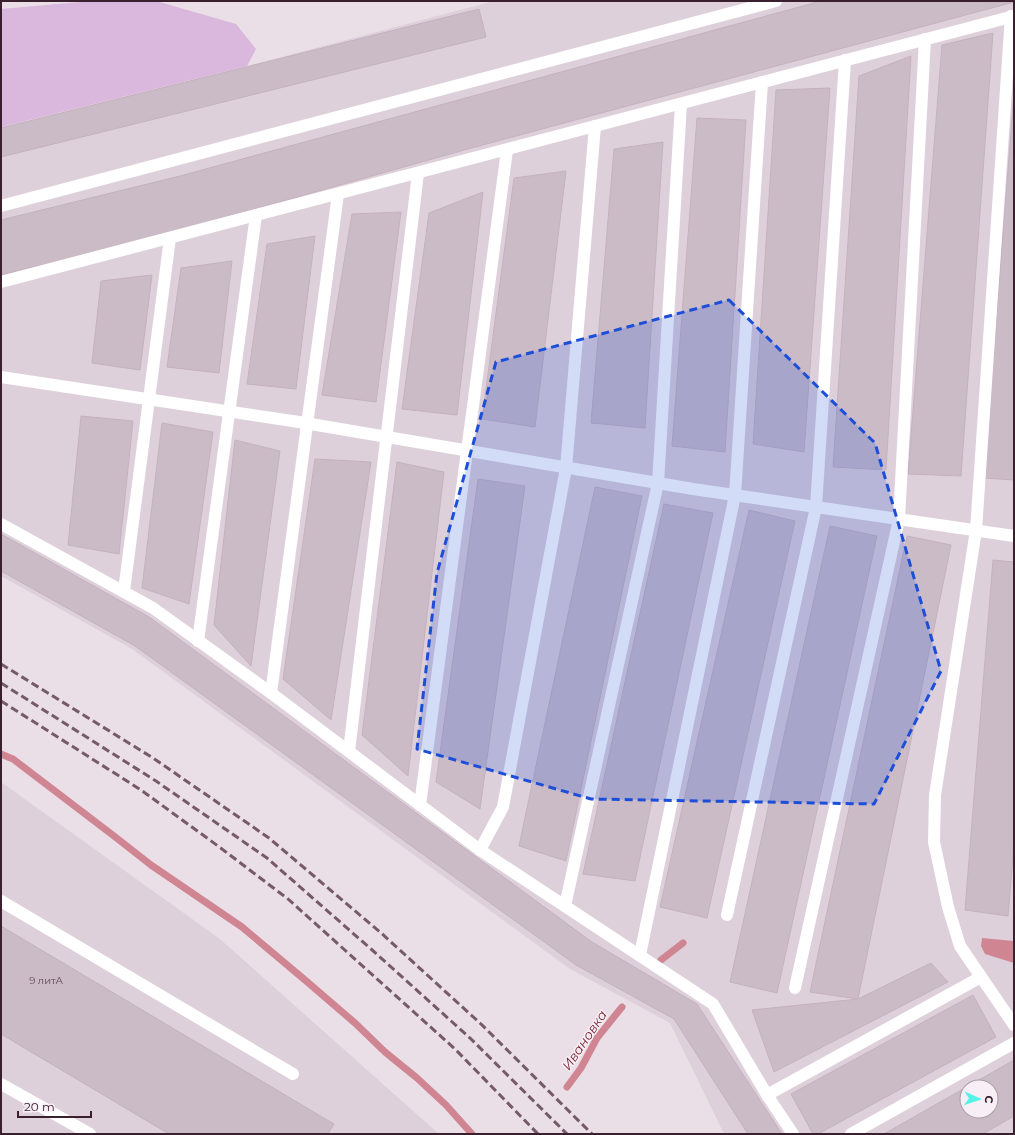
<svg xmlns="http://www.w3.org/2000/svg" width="1015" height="1135" font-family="Montserrat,sans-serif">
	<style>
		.built { fill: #ded0da; fill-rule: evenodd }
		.green { fill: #dab7dc }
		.water { fill: #d08692 }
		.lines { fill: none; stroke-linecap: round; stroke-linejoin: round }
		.stream { stroke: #d08692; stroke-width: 7 }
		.building { fill: #cbbbc7; stroke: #c4b1bf; fill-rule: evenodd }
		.minor { stroke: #fff; stroke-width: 12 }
		.rail { stroke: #765a6a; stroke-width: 3; stroke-dasharray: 8 4; stroke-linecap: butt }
		.marked { fill: #1d4ed8; fill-opacity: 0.2; stroke: #1d4ed8; stroke-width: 3; stroke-dasharray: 8 5; stroke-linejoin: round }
		.labels { text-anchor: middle; stroke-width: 3; stroke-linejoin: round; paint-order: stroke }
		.number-label { font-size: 10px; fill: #5e4755 }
		.water-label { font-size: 13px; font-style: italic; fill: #751b28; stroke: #f7eff5 }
	</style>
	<rect width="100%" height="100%" fill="#eadfe7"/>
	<!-- built -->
	<g class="built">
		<path d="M 494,1 L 1014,1 L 1014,1134 L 724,1134 L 670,1023 L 570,969 L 132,649 L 1,576 L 1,127 L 247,66 ZM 967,1087 L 991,1087 L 991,1111 L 967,1111 Z"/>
		<path d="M 1,782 L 220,939 L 439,1134 L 1,1134 Z"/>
	</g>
	<!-- green -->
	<path class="green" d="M 91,1 L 156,1 L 236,24 L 256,49 L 247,66 L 1,127 L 1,9 Z"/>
	<!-- water -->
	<path class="water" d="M 982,938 L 1014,941 L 1014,963 L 985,954 L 981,946 Z"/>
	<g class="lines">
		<!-- stream -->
		<g class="stream">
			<path d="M 1,754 L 13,759 L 114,836 L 151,865 L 242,927 L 305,980 L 355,1023 L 385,1052 L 417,1078 L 446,1105 L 472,1134"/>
			<path d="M 661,960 L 683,943"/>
			<path d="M 567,1087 L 581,1068 L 597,1038 L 622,1007"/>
		</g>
	</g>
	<!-- building -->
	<g class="building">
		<path d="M 821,1 L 1014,2 L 464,150 L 141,241 L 1,275 L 1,220 L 180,176 Z"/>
		<path d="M 479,9 L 486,37 L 1,157 L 1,128 Z"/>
		<path d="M 993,33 L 961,476 L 908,474 L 942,45 Z"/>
		<path d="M 911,56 L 886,470 L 833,467 L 859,76 Z"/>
		<path d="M 830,88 L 804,452 L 753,444 L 776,90 Z"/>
		<path d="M 1014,93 L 1014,480 L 984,478 Z"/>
		<path d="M 697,118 L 746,120 L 725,452 L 672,446 Z"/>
		<path d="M 663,142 L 645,428 L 591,423 L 614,149 Z"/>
		<path d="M 566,171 L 535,427 L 482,419 L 514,178 Z"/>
		<path d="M 483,192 L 457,415 L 402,409 L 429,213 Z"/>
		<path d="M 401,212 L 376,402 L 322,395 L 352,214 Z"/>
		<path d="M 315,236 L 296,389 L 247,384 L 267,244 Z"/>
		<path d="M 232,261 L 219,373 L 167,367 L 181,268 Z"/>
		<path d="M 152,275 L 140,370 L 92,363 L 101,281 Z"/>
		<path d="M 81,416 L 133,421 L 119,554 L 68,545 Z"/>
		<path d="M 162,423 L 213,432 L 189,604 L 142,588 Z"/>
		<path d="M 235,440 L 280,451 L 251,666 L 214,625 Z"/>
		<path d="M 315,459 L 371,462 L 331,720 L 283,679 Z"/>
		<path d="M 397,462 L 444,472 L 408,776 L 362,735 Z"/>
		<path d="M 478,479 L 525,486 L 480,809 L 436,782 Z"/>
		<path d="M 595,487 L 642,496 L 566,861 L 519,846 Z"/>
		<path d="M 664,504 L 713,513 L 635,881 L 583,874 Z"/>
		<path d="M 749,510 L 795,521 L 707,918 L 660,907 Z"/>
		<path d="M 830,526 L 877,536 L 777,993 L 730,982 Z"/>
		<path d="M 1,534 L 149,617 L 592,942 L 697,1004 L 782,1134 L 748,1134 L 674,1019 L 576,965 L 135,646 L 1,571 Z"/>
		<path d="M 907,536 L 951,545 L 858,999 L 810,992 Z"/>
		<path d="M 993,560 L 1014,562 L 1014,843 L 1008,916 L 965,910 Z"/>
		<path d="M 1,926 L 334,1124 L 328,1134 L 169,1134 L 1,1034 Z"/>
		<path d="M 931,963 L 948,982 L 774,1072 L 752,1010 L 858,999 Z"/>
		<path d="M 973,995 L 996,1037 L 818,1134 L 813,1134 L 791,1094 Z"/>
		<path d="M 1014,1060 L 1014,1116 L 983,1134 L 884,1134 ZM 967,1087 L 991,1087 L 991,1111 L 967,1111 Z"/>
	</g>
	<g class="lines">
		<!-- minor -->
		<g class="minor">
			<path d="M 1011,16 L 976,530 L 935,795 L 934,842 L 948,907 L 960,946 L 1014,1025"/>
			<path d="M 1,206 L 776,1"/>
			<path d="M 1,282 L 1014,16"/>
			<path d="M 1,377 L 299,422 L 693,489 L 1014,536"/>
			<path d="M 1,524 L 153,608 L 271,693 L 480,850 L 713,1004 L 767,1095"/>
			<path d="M 124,591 L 170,238"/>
			<path d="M 198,641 L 256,215"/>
			<path d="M 271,693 L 338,194"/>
			<path d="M 349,751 L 418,173"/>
			<path d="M 420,805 L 507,150"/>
			<path d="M 480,850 L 503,807 L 566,468 L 595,126"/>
			<path d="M 1,901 L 293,1074"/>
			<path d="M 565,906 L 658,483 L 681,104"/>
			<path d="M 727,915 L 816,507 L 845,60"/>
			<path d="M 640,955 L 735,495 L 762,82"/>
			<path d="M 795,988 L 899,519 L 925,39"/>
			<path d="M 1,1084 L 90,1134"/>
			<path d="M 793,1134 L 767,1095 L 981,977"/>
			<path d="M 851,1134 L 1014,1043"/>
		</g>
		<!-- rail -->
		<g class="rail">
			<path d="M 1,664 L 153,758 L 269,838 L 380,932 L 481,1024 L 592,1134"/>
			<path d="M 1,683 L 156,781 L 267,858 L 371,949 L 470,1038 L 567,1134"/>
			<path d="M 1,701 L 141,790 L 218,846 L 288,899 L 455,1049 L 538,1134"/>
		</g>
	</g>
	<!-- marked area -->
	<path class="marked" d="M 729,300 L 875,443 L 941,671 L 874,804 L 591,799 L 417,749 L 437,573 L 496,362 Z"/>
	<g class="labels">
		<!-- number labels -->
		<g class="number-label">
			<text x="46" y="984">9 литА</text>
		</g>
		<!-- water labels -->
		<g class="water-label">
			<text transform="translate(584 1040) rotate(-56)" y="5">Ивановка</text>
		</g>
	</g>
	<!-- border -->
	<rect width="1015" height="1135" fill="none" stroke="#3a202f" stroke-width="4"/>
	<!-- north arrow -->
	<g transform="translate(979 1099) rotate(93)"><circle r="19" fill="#f7eff5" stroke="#ab9ca6"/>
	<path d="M0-3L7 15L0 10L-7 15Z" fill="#55f2e7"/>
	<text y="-6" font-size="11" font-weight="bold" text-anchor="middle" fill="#3a202f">С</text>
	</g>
	<!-- scale -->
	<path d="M18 1111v6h73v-6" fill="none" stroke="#3a202f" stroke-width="2"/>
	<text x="24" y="1111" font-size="12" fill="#3a202f" stroke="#f7eff5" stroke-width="3" paint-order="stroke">20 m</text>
</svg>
